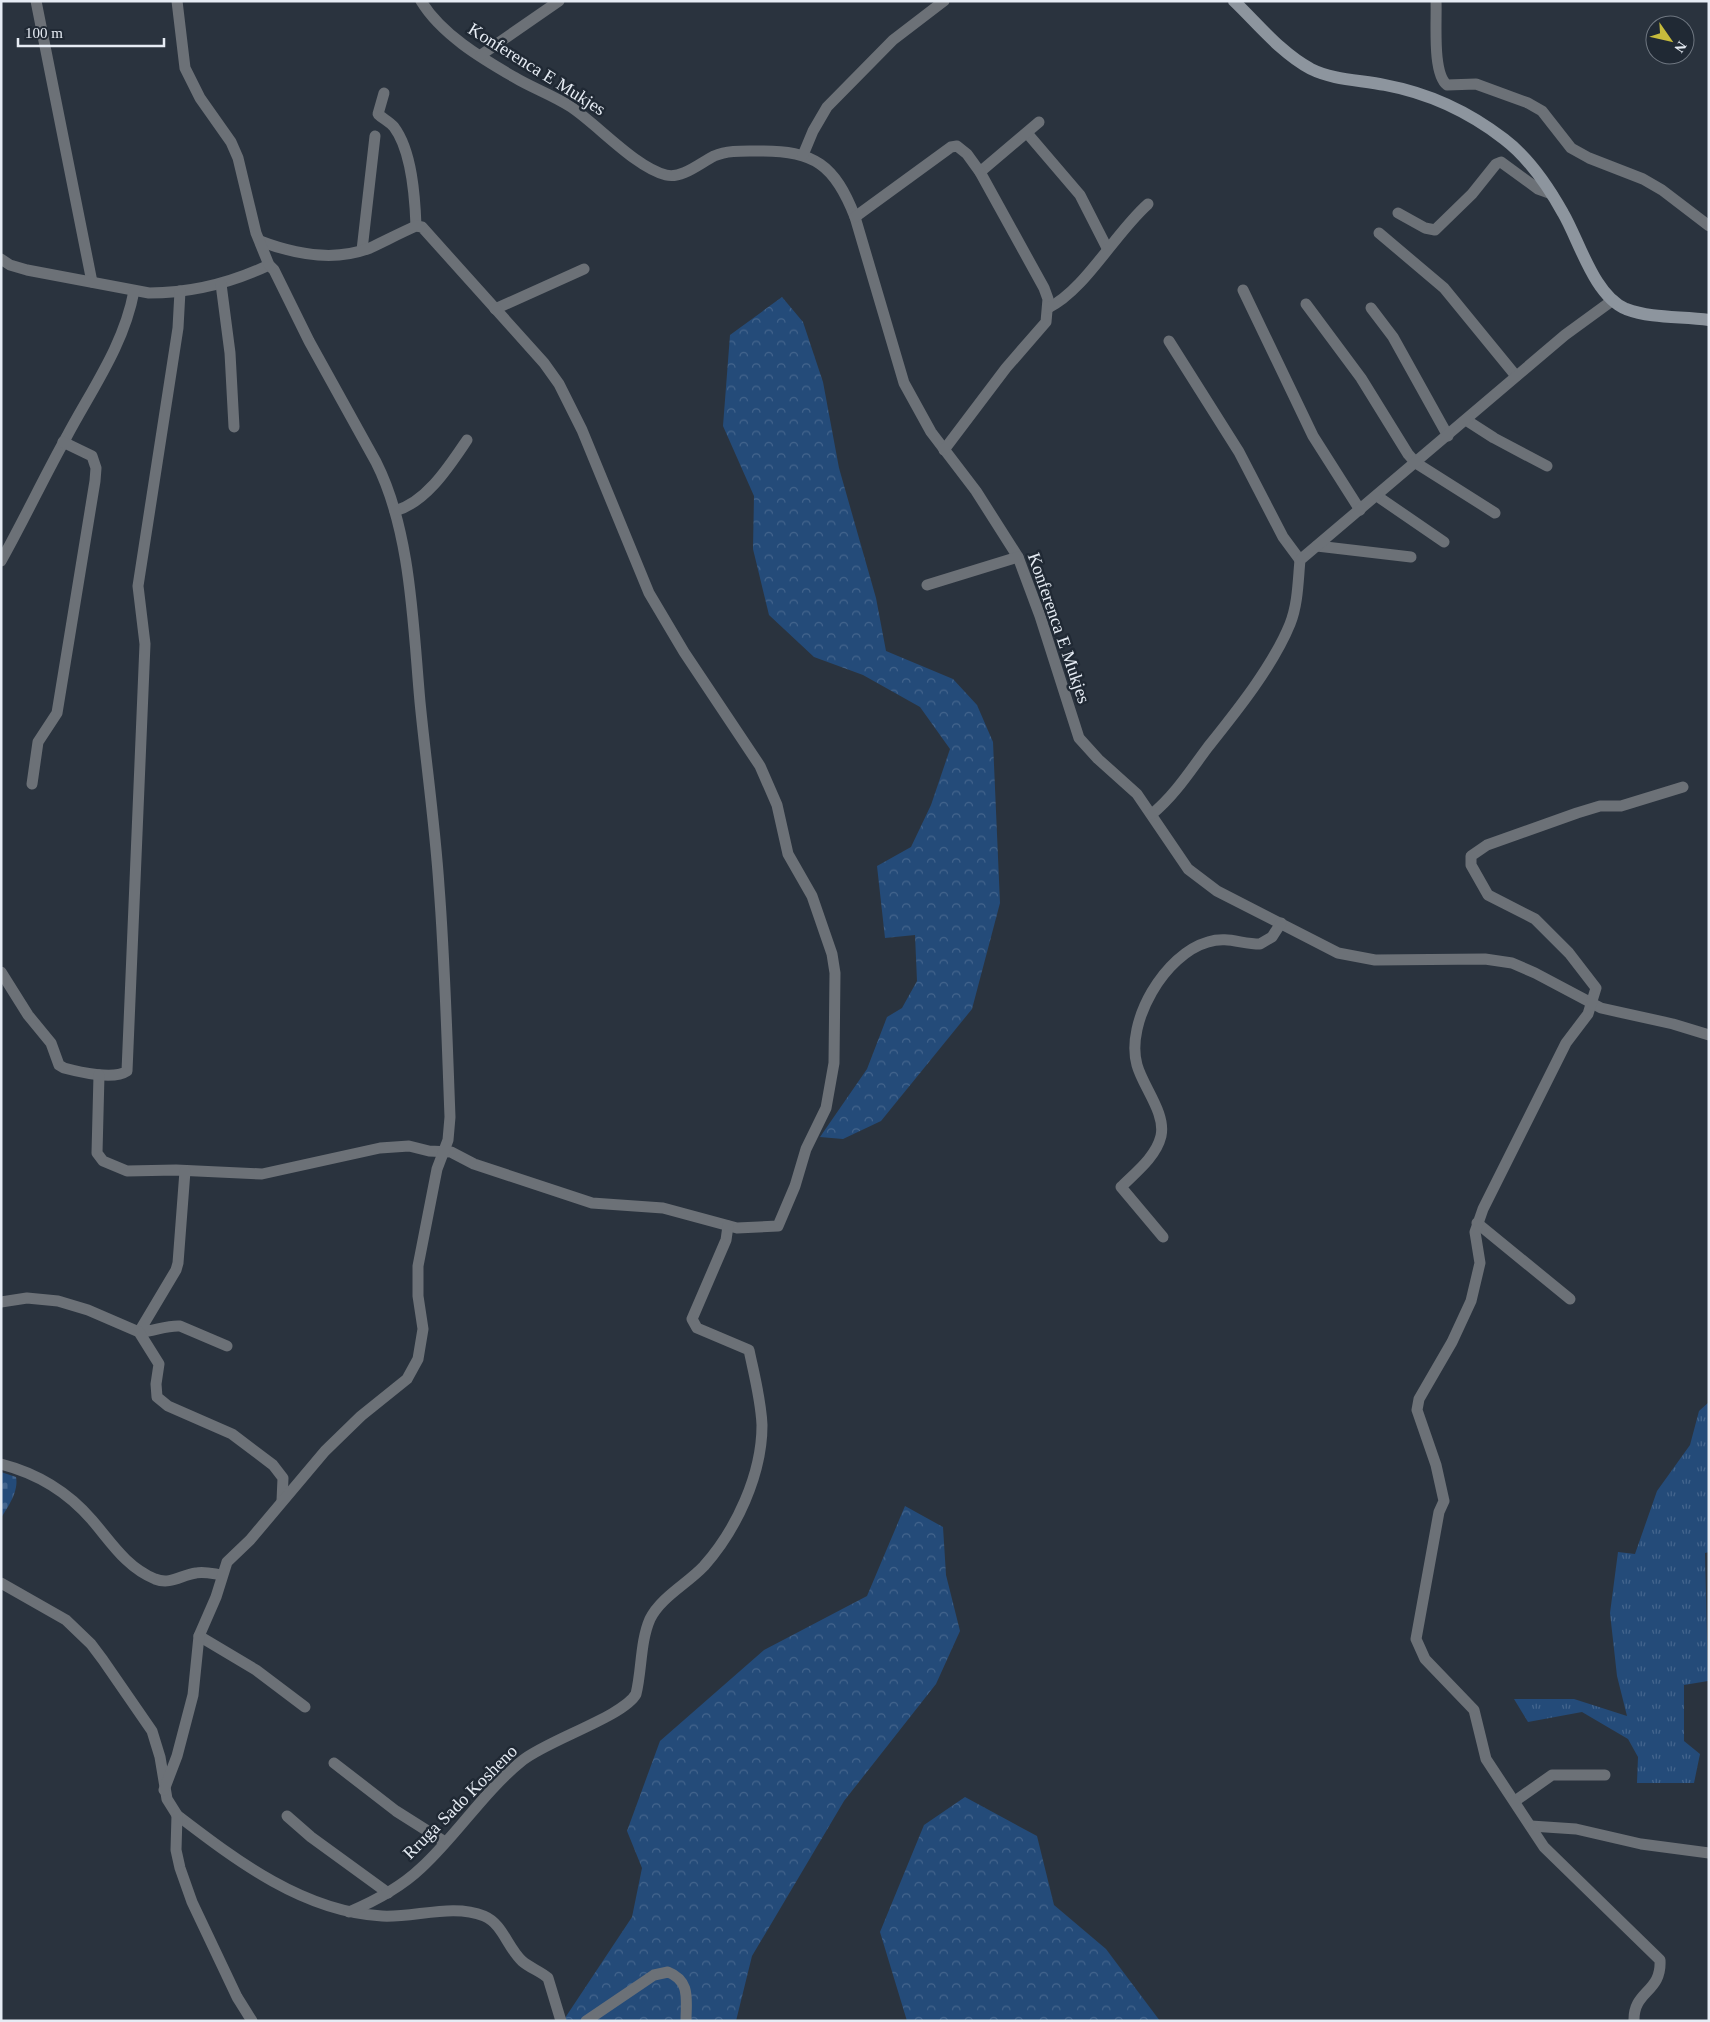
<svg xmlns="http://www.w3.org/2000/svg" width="1710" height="2022" font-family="Georgia,serif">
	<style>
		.grass { fill: url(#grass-tufts) }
		.forest { fill: url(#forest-crowns) }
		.cemetery { fill: url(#cemetery-stones) }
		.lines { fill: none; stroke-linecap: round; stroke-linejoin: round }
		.street { stroke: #6c7177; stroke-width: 11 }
		.secondary { stroke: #8d959e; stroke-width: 12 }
		.labels { text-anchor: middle; stroke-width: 5; stroke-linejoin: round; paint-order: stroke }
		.street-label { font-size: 18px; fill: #e6ecf4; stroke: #202934 }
	</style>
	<defs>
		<pattern id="grass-tufts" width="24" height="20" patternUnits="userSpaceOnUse" patternTransform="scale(1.25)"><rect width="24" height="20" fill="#244b79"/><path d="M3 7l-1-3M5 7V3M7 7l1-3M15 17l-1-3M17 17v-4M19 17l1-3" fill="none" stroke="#44658d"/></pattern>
		<pattern id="forest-crowns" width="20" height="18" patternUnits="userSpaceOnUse" patternTransform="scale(1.25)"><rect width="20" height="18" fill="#244b79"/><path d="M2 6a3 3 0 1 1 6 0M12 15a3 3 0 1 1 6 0" fill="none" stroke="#44658d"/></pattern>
		<pattern id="cemetery-stones" width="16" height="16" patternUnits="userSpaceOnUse" patternTransform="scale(1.25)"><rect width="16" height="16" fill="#244b79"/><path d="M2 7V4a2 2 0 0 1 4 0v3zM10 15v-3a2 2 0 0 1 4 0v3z" fill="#44658d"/></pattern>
	</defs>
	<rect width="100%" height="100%" fill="#2a333e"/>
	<!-- grass -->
	<path class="grass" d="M 1709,1402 L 1709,1552 L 1705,1553 L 1708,1681 L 1684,1685 L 1684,1741 L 1700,1754 L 1694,1783 L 1637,1783 L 1638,1757 L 1628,1739 L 1582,1712 L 1528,1722 L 1514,1699 L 1574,1699 L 1627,1716 L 1617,1676 L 1610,1613 L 1618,1552 L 1635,1554 L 1657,1491 L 1690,1445 L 1699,1411 Z"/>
	<!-- forest -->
	<g class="forest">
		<path d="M 782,297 L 803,322 L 823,382 L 839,468 L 876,598 L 886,651 L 953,679 L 977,705 L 993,742 L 1000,903 L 972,1009 L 881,1121 L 843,1139 L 820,1137 L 867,1069 L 887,1017 L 902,1008 L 917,981 L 915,935 L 885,938 L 877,866 L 911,847 L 931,805 L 950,749 L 920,707 L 863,675 L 814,657 L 769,615 L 753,549 L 754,496 L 723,426 L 730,335 Z"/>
		<path d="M 905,1506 L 943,1527 L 946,1575 L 960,1631 L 936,1684 L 844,1801 L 752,1956 L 736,2021 L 563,2021 L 632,1917 L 642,1868 L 627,1831 L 660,1741 L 764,1650 L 867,1596 Z"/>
		<path d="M 965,1797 L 1037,1836 L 1054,1905 L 1106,1949 L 1160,2021 L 907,2021 L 880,1932 L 924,1825 Z"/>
	</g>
	<!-- cemetery -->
	<path class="cemetery" d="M 1,1472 L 16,1477 C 19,1491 8,1507 1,1518 Z"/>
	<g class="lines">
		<!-- street -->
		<g class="street">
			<path d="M 36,1 L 92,282"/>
			<path d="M 421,1 C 441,34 481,58 514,77 C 532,88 553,95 571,107 C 598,125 635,167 666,175 C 682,179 700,163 714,156 C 728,150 744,151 759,151 C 814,150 835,165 855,217 L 904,383 L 931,432 L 976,491 L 1018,557 L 1040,616 L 1079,738 L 1098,759 L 1137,794 L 1188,869 L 1217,891 L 1338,953 L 1375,960 L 1485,959 L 1512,963 L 1535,973 L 1601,1008 L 1673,1024 L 1709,1035"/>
			<path d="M 1436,1 C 1437,21 1432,73 1447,85 L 1476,84 L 1528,103 L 1542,111 L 1571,148 L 1589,158 L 1643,179 L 1662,190 L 1709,226"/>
			<path d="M 481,55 L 559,1"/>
			<path d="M 384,93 L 378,114 C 383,119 389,121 394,127 C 412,151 415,197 416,226"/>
			<path d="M 1027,133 L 1080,195 L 1107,248"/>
			<path d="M 803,155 L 813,131 L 827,107 L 893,40 L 944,1"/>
			<path d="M 980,172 L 1039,122"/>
			<path d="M 1398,213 L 1425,228 L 1435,230 L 1472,194 L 1496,164 L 1501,162 L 1538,189 L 1552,194"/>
			<path d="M 855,217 L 951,147 L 957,146 L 967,154 L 980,172 L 1044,288 L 1048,299 L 1046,322 L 1006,368 L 944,450"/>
			<path d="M 1379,233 L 1444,288 L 1516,376"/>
			<path d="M 362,250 L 375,136"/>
			<path d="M 1,259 L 10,265 L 27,270 L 149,293 C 191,293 231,283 269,265"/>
			<path d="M 221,284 L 230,353 L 234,427"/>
			<path d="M 1243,290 L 1313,436 L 1360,510"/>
			<path d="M 1306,304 L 1361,378 L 1408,454 L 1416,463 L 1495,513"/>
			<path d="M 1048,308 C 1085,290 1115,233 1148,204"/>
			<path d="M 1371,308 L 1393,337 L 1448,436"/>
			<path d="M 495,309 L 584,269"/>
			<path d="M 1169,341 L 1239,452 L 1283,537 L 1300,560"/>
			<path d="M 1466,420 L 1494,438 L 1547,466"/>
			<path d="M 1377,496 L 1444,542"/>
			<path d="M 395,511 C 427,502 450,465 467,440"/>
			<path d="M 1317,546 L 1411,557"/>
			<path d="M 1,561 C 24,520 44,477 67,436 C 92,389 124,345 134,291"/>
			<path d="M 927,585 L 1018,557"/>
			<path d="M 32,784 L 38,742 L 57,713 L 95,481 L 96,468 L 92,456 L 63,442"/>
			<path d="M 1152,814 C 1175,795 1190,771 1208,747 C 1236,712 1273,666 1290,624 C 1298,604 1298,581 1300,560 L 1565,335 L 1613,300"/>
			<path d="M 1,972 L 28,1015 L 51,1043 L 59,1065 L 64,1068 C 79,1072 114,1080 127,1071 L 145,644 L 138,586 L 178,328 L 180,291"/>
			<path d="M 99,1075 L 97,1153 L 103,1161 L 127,1171 L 176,1170 L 262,1174 L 380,1148 L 409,1146 L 429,1151 L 451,1152 L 474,1164 L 592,1203 L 663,1208 L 737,1228 L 778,1226 L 795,1186 L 806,1149 L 826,1108 L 834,1063 L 835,973 L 832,954 L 812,896 L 788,854 L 777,805 L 760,766 L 684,652 L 649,593 L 582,430 L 559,384 L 544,363 L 422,227 L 416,226 C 400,233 385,241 370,248 C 334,262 294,254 260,241"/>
			<path d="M 185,1171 L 178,1263 L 176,1270 L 139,1332 C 153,1332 166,1325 180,1326 L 227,1346"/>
			<path d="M 1477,1223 L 1570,1299"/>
			<path d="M 1163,1237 L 1121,1187 C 1135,1173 1156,1157 1161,1136 C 1166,1113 1143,1087 1137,1065 C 1125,1022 1165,954 1208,942 C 1227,936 1241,944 1260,944 L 1272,937 L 1281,923"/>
			<path d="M 1,1302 L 27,1298 L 58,1301 L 88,1310 L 139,1332 L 159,1364 L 156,1384 L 157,1397 L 168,1406 L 232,1434 L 273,1465 L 283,1478 L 282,1501"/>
			<path d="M 1,1464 C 36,1473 68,1492 92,1520 C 111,1542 126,1567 155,1579 C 171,1585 181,1575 196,1573 C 204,1571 214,1574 222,1575"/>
			<path d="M 1,1583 L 66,1620 L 91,1644 L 103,1660 L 152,1731 L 160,1757 L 167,1799 L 177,1815 C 237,1861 304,1912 382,1916 C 414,1918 453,1903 484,1916 C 503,1924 507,1947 522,1961 C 530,1968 540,1971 548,1978 L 561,2021"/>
			<path d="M 199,1636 L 256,1670 L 305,1707"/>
			<path d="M 334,1763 L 396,1811 L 445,1842"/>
			<path d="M 164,1790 L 177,1756 L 193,1695 L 199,1636 L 216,1597 L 227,1562 L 250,1540 L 325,1451 L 361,1416 L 407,1379 L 418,1359 L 423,1329 L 418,1296 L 418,1266 L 437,1169 L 448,1140 L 450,1117 C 447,1040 445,963 439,886 C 435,825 426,763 420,702 C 413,625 411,531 376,462 L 309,341 L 274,270 L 269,265 L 256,233 L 238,158 L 231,142 L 200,98 L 185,68 L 177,1"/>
			<path d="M 1515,1801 L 1552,1775 L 1605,1775"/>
			<path d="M 177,1815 L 176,1850 L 180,1868 L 192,1902 L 237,1997 L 252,2021"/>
			<path d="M 287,1816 L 311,1837 L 388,1893"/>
			<path d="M 1531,1826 L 1576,1829 L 1641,1844 L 1709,1853"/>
			<path d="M 349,1912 C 375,1901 400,1888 421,1868 C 457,1835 484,1791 523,1760 C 548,1740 624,1716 636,1694 C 642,1670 640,1642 650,1619 C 661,1597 687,1584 704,1566 C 736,1530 762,1475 762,1425 C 761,1400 754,1374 749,1350 L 697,1328 L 692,1319 L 726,1240 L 728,1226"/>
			<path d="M 586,2021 L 654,1975 L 668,1972 C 691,1981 686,2000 686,2021"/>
			<path d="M 1634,2021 C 1633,1990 1662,1993 1660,1960 L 1544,1847 L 1486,1759 L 1474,1710 L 1425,1659 L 1416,1639 L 1439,1512 L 1444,1501 L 1436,1465 L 1417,1410 L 1419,1399 L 1452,1342 L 1471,1301 L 1480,1263 L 1475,1232 L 1483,1209 L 1566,1043 L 1588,1014 L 1596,988 L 1569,953 L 1535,919 L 1488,895 L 1471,865 L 1471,856 L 1487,845 L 1577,813 L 1600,806 L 1621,806 L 1683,787"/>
		</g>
		<!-- secondary -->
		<path class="secondary" d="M 1234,1 C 1258,24 1281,53 1311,69 C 1333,80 1361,80 1385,85 C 1428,93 1469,112 1504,139 C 1529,158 1548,186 1563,213 C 1579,240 1594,296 1626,309 C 1653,319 1681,316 1709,320"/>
	</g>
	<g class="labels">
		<!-- street labels -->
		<g class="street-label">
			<text transform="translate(537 69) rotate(32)" y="6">Konferenca E Mukjes</text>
			<text transform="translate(1059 628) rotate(71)" y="6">Konferenca E Mukjes</text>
			<text transform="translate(460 1802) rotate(-45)" y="6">Rruga Sado Kosheno</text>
		</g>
	</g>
	<!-- border -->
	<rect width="1710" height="2022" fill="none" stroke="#e6ecf4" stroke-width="5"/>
	<!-- north arrow -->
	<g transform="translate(1670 40) rotate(124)"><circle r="24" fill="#202934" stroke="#6f7781"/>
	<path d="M0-4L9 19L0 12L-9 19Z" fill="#c6bb3c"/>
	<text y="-8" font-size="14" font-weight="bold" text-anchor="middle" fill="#e6ecf4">N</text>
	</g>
	<!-- scale -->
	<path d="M18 38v8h146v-8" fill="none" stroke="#e6ecf4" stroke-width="2.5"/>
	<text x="25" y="38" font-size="15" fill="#e6ecf4" stroke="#202934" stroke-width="4" paint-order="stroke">100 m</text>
</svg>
